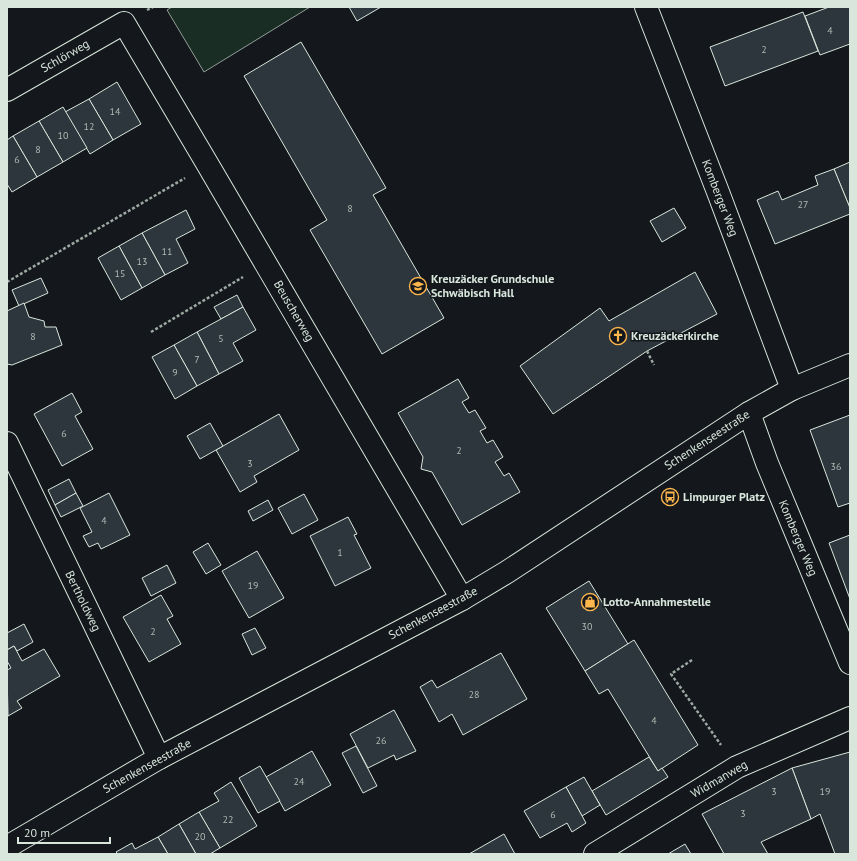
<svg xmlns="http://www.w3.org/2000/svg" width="857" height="861" font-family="'PT Sans',sans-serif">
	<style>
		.green { fill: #1a2d24; stroke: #939e99 }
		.building { fill: #2c363c; stroke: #d8e6dc }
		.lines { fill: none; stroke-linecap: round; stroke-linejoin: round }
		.street-casing { stroke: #d8e6dc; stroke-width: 24 }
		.path { stroke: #9da8a2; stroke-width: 2.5; stroke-dasharray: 3 2; stroke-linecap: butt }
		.street { stroke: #14181c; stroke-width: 22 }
		.labels { text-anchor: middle; stroke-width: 3; stroke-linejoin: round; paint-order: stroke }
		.number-label { font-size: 10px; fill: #adbab4 }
		.street-label { font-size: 12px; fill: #d8e6dc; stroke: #14181c }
		.poi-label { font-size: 12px; font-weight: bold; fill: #d8e6dc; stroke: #14181c; text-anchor: start }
	</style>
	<rect width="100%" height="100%" fill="#14181c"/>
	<!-- green -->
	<path class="green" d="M 172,7 L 310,7 L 204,72 L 167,10 Z"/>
	<!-- building -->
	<g class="building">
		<path d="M 349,7 L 381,7 L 357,21 Z"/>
		<path d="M 829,7 L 850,7 L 850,44 L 820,55 L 805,16 Z"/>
		<path d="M 803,12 L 818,51 L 725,86 L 710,47 Z"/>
		<path d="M 301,42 L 386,188 L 373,195 L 444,318 L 382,354 L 310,230 L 327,220 L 244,76 Z"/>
		<path d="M 117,82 L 141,124 L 113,140 L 89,99 Z"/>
		<path d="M 89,99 L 113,140 L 90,154 L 65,112 Z"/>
		<path d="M 63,107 L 87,148 L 63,162 L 39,121 Z"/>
		<path d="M 39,121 L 63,162 L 37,177 L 13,136 Z"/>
		<path d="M 13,136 L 37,177 L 12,192 L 7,184 L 7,140 Z"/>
		<path d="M 850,162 L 850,208 L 834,169 Z"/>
		<path d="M 834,169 L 850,208 L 850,214 L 775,244 L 757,200 L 778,191 L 782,200 L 818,185 L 815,176 Z"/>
		<path d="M 674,208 L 686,228 L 662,242 L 650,221 Z"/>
		<path d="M 186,210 L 195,229 L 176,239 L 188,263 L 165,275 L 142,233 Z"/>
		<path d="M 142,233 L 165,275 L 142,288 L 119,246 Z"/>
		<path d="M 119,246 L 142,288 L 121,300 L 98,258 Z"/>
		<path d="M 695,272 L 717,314 L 647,351 L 553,414 L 520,366 L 600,308 L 609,321 Z"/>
		<path d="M 41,278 L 48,293 L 19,306 L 12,290 Z"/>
		<path d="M 237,295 L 243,307 L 221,319 L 214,307 Z"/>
		<path d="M 24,303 L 29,317 L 44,321 L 45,327 L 56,327 L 62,345 L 12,365 L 7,364 L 7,311 Z"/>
		<path d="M 243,307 L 256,330 L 233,343 L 243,361 L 219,374 L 197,332 Z"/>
		<path d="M 197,332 L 219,374 L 197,386 L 174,345 Z"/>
		<path d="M 174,345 L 197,386 L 175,399 L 152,357 Z"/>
		<path d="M 458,379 L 469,398 L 462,402 L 469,413 L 475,410 L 486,428 L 480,431 L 487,443 L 493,440 L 503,457 L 495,462 L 504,476 L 509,473 L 520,492 L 462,525 L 432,472 L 421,469 L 423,457 L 398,413 Z"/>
		<path d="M 72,393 L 82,412 L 75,416 L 93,449 L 62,466 L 34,414 Z"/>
		<path d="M 279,414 L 299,450 L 254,476 L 257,482 L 240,492 L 216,450 Z"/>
		<path d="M 850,415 L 850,503 L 838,507 L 810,430 Z"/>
		<path d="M 210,423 L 223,446 L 200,459 L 187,436 Z"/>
		<path d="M 69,479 L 76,493 L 55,505 L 48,490 Z"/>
		<path d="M 76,493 L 83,506 L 61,517 L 55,505 Z"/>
		<path d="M 109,493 L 130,535 L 101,549 L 98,543 L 89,547 L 83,536 L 92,532 L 80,508 Z"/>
		<path d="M 304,494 L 318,520 L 292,534 L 278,508 Z"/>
		<path d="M 268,500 L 273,510 L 253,521 L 248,511 Z"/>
		<path d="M 348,517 L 357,534 L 354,535 L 371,568 L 335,586 L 310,536 Z"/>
		<path d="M 850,535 L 850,599 L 829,543 Z"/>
		<path d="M 208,543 L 221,565 L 206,574 L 193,552 Z"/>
		<path d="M 257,551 L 284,598 L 249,618 L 222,571 Z"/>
		<path d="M 167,565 L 176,583 L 151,596 L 142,578 Z"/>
		<path d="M 589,581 L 628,644 L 585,671 L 546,608 Z"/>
		<path d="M 161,595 L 173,616 L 167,619 L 181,644 L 149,662 L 123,617 Z"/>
		<path d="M 24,624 L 33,642 L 17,651 L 14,646 L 7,650 L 7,633 Z"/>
		<path d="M 255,628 L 266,648 L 252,655 L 242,634 Z"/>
		<path d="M 634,640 L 698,745 L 658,771 L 608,689 L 599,694 L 585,671 Z"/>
		<path d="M 14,646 L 22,661 L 44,649 L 60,676 L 17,701 L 22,708 L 8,716 L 7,670 L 11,668 L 7,661 L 7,650 Z"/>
		<path d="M 501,653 L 527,699 L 463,735 L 452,714 L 439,722 L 420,687 L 432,680 L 437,688 Z"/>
		<path d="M 394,710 L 416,751 L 396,760 L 394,755 L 368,768 L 350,734 Z"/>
		<path d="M 356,746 L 377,786 L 363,793 L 342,753 Z"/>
		<path d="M 312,751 L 331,785 L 285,811 L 266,777 Z"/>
		<path d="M 850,752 L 850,854 L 835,854 L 820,814 L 811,819 L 792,768 Z"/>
		<path d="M 649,757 L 658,771 L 662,768 L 668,777 L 606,815 L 592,791 Z"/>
		<path d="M 260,766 L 280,801 L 258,813 L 239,778 Z"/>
		<path d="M 792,768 L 811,819 L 761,842 L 768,854 L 724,854 L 702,814 Z"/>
		<path d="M 584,777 L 600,805 L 582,816 L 566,787 Z"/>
		<path d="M 231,782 L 257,826 L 220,848 L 199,812 L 219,801 L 214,793 Z"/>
		<path d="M 566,787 L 586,823 L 572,832 L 567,823 L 540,838 L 524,811 Z"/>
		<path d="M 199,812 L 220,848 L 210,854 L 196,854 L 179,824 Z"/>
		<path d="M 179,824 L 196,854 L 168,854 L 158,837 Z"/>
		<path d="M 504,834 L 515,854 L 469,854 Z"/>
		<path d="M 158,837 L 168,854 L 118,854 L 116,852 L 132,843 L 135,849 Z"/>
		<path d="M 685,844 L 691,854 L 668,854 Z"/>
	</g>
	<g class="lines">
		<!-- street casing -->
		<g class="street-casing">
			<g id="street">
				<path d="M 646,7 L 718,192 L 792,389"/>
				<path d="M 7,90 L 124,23 L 208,165 L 462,599"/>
				<path d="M 749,413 L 767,463 L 850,663"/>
				<path d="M 7,443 L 159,758"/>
				<path d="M 7,847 L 159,758 L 462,599 L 507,572 L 749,413 L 792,389 L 850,365"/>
				<path d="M 595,854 L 737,767 L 850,718"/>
			</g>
		</g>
		<!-- path -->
		<g class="path">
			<path d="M 147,10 L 153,7"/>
			<path d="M 7,282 L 185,178"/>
			<path d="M 151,332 L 243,277"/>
			<path d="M 647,351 L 654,365"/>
			<path d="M 692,660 L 671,674 L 721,745"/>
		</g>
		<!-- street -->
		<use href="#street" class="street"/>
	</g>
	<!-- icons -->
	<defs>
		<g id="school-ring" transform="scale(0.9)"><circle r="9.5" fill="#14181c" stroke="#ffb74d" stroke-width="1.5"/><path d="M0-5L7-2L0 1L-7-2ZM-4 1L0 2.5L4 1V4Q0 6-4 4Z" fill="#ffb74d"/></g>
		<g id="church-ring" transform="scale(0.9)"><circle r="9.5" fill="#14181c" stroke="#ffb74d" stroke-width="1.5"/><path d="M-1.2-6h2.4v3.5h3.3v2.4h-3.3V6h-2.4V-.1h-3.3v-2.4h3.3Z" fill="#ffb74d"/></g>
		<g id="bus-ring" transform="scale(0.9)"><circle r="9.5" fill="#14181c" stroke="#ffb74d" stroke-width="1.5"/><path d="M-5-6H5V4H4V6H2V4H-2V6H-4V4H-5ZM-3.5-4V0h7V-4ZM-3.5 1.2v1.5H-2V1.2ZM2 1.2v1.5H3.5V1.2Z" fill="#ffb74d"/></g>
		<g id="shop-ring" transform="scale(0.9)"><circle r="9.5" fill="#14181c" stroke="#ffb74d" stroke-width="1.5"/><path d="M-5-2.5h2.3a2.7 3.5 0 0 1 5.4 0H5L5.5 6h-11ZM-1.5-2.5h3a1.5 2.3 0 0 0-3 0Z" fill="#ffb74d"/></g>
	</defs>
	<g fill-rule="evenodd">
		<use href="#school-ring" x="418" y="286"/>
		<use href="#church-ring" x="618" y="336"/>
		<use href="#bus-ring" x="670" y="497"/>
		<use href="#shop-ring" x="590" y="602"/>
	</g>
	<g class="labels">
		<!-- number labels -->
		<g class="number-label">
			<text x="830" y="34">4</text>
			<text x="764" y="53">2</text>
			<text x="115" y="115">14</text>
			<text x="89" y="130">12</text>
			<text x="63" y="139">10</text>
			<text x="38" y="153">8</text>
			<text x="17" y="163">6</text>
			<text x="803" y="208">27</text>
			<text x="350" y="212">8</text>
			<text x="167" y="255">11</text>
			<text x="142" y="265">13</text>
			<text x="120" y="277">15</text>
			<text x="33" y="340">8</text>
			<text x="221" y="342">5</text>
			<text x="197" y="363">7</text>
			<text x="175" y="376">9</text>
			<text x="64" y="437">6</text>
			<text x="459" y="454">2</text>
			<text x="250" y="467">3</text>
			<text x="836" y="470">36</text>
			<text x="104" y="524">4</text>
			<text x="340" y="556">1</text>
			<text x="253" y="589">19</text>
			<text x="587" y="630">30</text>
			<text x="153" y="635">2</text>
			<text x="474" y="698">28</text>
			<text x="654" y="724">4</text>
			<text x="381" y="744">26</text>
			<text x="299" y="785">24</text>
			<text x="774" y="795">3</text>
			<text x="825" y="795">19</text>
			<text x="743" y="817">3</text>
			<text x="553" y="818">6</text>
			<text x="228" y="823">22</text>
			<text x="200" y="840">20</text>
		</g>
		<!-- street labels -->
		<g class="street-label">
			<text transform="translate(65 56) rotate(-30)" y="4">Schlörweg</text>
			<text transform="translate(720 198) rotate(69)" y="4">Komberger Weg</text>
			<text transform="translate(294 311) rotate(60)" y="4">Beuscherweg</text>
			<text transform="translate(707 440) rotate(-33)" y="4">Schenkenseestraße</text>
			<text transform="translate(798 538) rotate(67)" y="4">Komberger Weg</text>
			<text transform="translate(83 601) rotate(64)" y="4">Bertholdweg</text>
			<text transform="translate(433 613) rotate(-28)" y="4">Schenkenseestraße</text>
			<text transform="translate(147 766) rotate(-29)" y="4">Schenkenseestraße</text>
			<text transform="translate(719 779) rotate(-30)" y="4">Widmanweg</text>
		</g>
		<!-- poi labels -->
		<g class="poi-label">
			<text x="431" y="283">Kreuzäcker Grundschule<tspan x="431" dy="14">Schwäbisch Hall</tspan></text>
			<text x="631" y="340">Kreuzäckerkirche</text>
			<text x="683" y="501">Limpurger Platz</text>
			<text x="603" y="606">Lotto-Annahmestelle</text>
		</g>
	</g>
	<!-- border -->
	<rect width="857" height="861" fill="none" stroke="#d8e6dc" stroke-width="16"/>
	<!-- scale -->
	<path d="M18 837v6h92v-6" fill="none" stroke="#d8e6dc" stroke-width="2"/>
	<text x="24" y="837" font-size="12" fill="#d8e6dc" stroke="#14181c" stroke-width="3" paint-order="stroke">20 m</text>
</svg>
